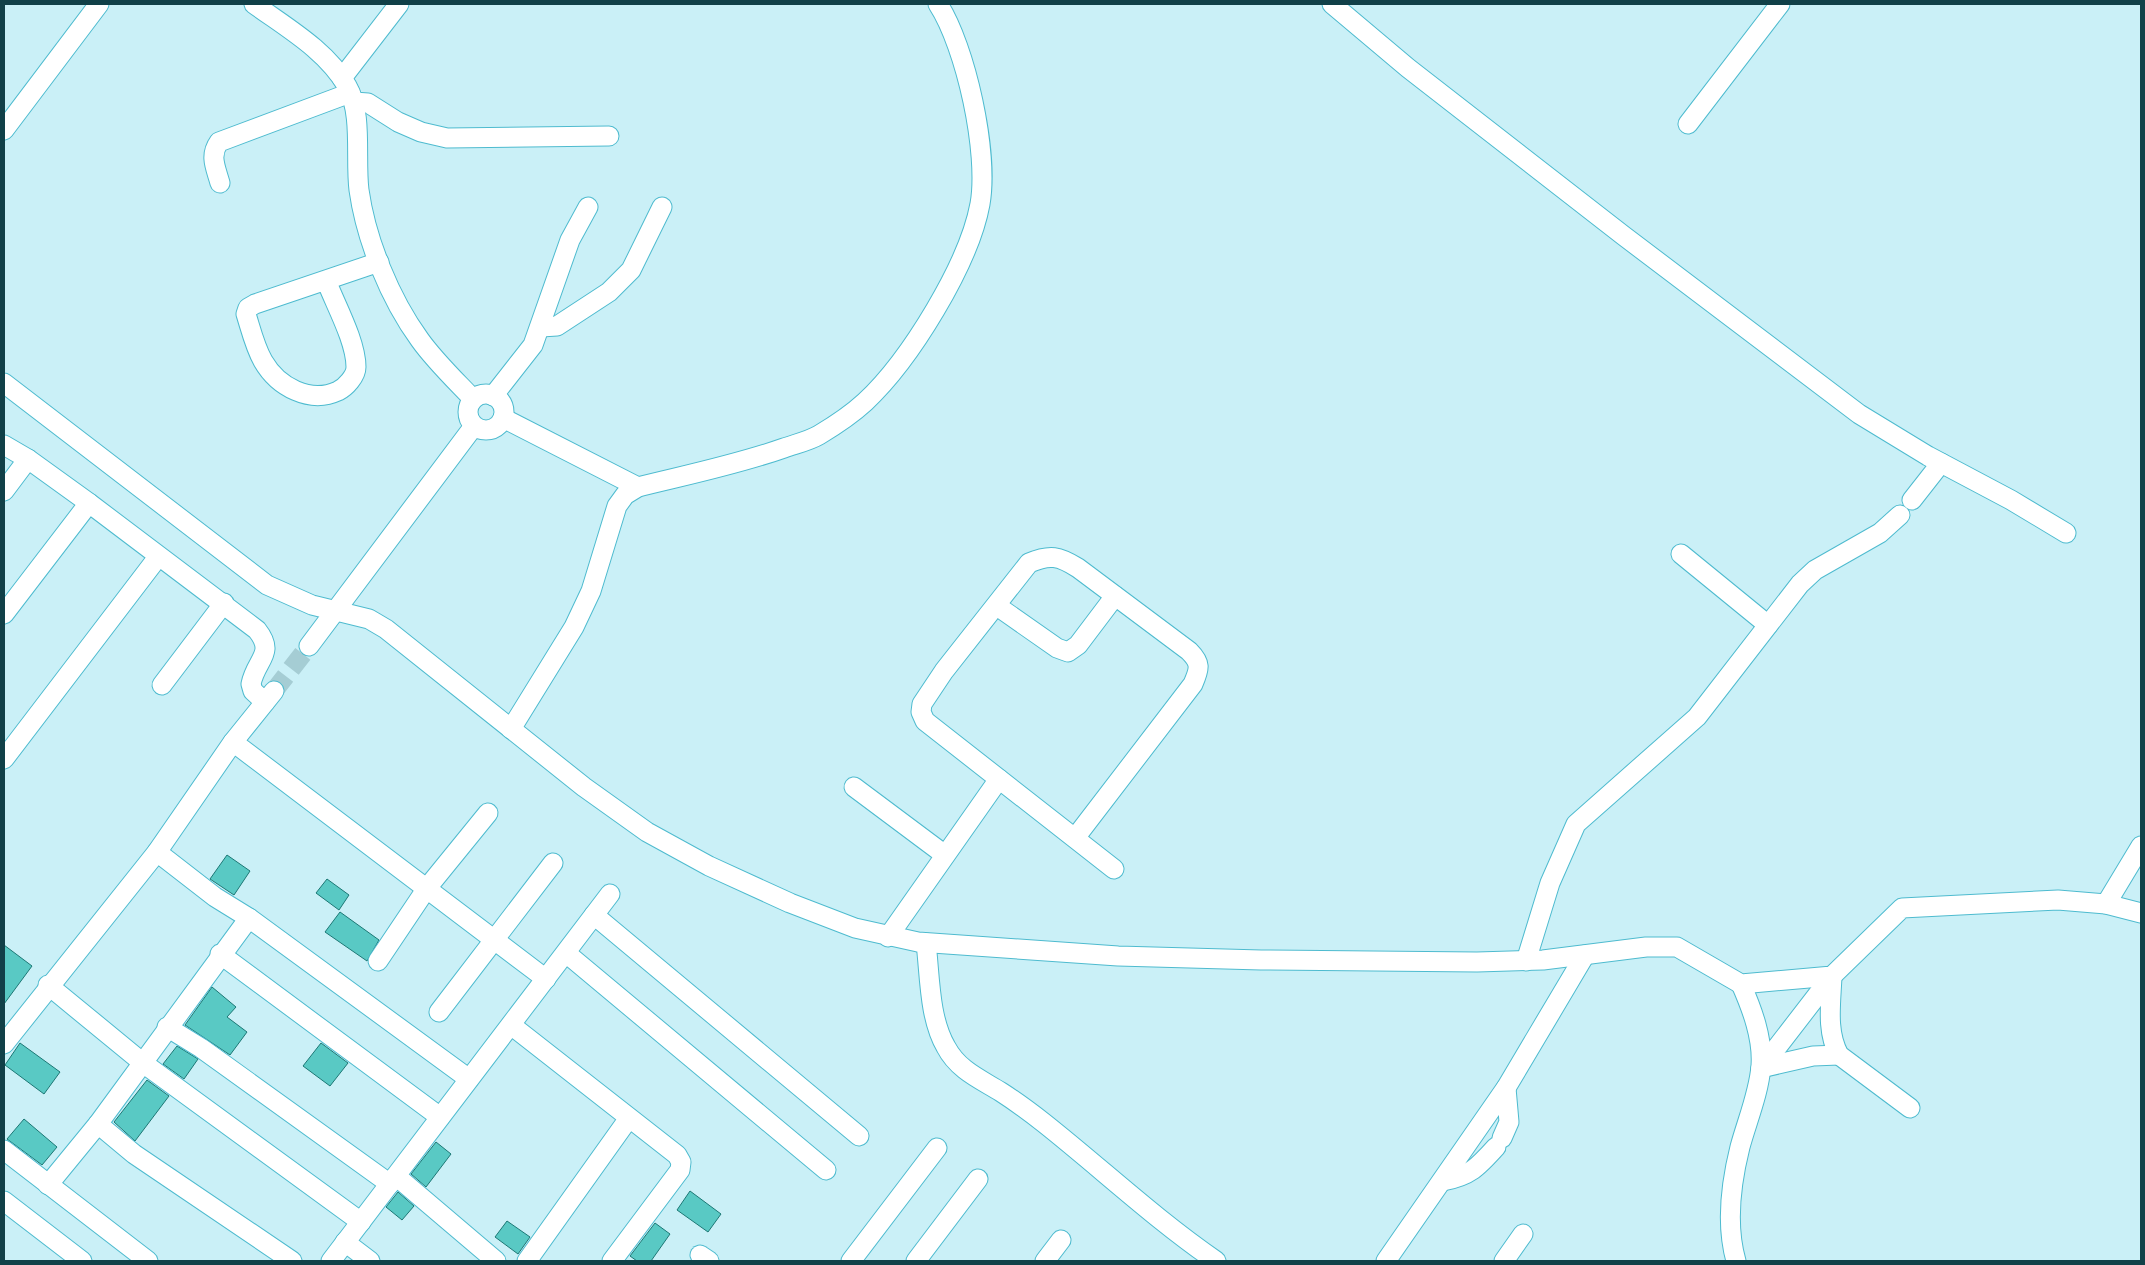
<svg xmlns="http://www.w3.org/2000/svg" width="2145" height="1265" font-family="'Fira Sans',sans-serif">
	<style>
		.building { fill: #59c9c4; stroke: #1c7875 }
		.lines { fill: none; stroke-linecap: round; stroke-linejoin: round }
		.minor-tunnel { stroke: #a5cdd4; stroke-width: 19; stroke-dasharray: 19 9; stroke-linecap: butt }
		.minor-casing { stroke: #4ebbcf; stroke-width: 21 }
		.minor { stroke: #fff; stroke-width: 19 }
	</style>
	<rect width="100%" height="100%" fill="#caf0f7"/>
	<!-- building -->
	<g class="building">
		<path d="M 227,855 L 250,871 L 234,895 L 210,879 Z"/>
		<path d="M 327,879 L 349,895 L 339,910 L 316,893 Z"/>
		<path d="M 340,912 L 379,940 L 367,961 L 325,932 Z"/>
		<path d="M 4,945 L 32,966 L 4,1004 Z"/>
		<path d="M 212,987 L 236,1007 L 227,1017 L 247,1032 L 230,1055 L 185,1025 Z"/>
		<path d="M 20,1043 L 60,1072 L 44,1094 L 5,1065 Z"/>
		<path d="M 321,1043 L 348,1063 L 330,1086 L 303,1066 Z"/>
		<path d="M 177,1046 L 198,1059 L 184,1079 L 163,1064 Z"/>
		<path d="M 147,1080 L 169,1096 L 135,1141 L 114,1122 Z"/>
		<path d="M 24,1119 L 57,1147 L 42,1165 L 7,1139 Z"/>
		<path d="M 436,1142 L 451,1154 L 426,1187 L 411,1174 Z"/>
		<path d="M 690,1191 L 721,1214 L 708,1232 L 677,1210 Z"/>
		<path d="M 398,1192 L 414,1206 L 402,1220 L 386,1207 Z"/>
		<path d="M 507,1221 L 530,1237 L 518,1254 L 495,1237 Z"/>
		<path d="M 655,1223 L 670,1234 L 651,1261 L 637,1261 L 630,1256 Z"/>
	</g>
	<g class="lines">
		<!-- minor-tunnel -->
		<path class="minor-tunnel" d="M 274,691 L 309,646"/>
		<!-- minor casing -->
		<g class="minor-casing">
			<g id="minor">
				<path d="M 254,4 C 287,28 326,50 347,86 C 363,113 355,159 359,190 C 366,240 390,299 420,340 C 435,361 455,380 473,399"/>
				<path d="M 1332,4 L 1408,68 L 1624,236 L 1859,414 L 1928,456 L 2011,500 L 2066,533"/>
				<path d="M 342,78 L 399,4"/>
				<path d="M 354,102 L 368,103 L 398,122 L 421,132 L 447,138 L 609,136"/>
				<path d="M 1688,124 L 1780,4"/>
				<path d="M 4,130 L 99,4"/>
				<path d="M 220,183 C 216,168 209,156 219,142 L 350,93"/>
				<path d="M 326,280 C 335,304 356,341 356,367 C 356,376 346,387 338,391 C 310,404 278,387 263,361 C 255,347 251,330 246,314 L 248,308 L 255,304 L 379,262"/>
				<path d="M 541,327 L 557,326 L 609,292 L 631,270 L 662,207"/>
				<path d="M 4,383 L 267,585 L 312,605 L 369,619 L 386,629 L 584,787 L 647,832 L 709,866 L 790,903 L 855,928 L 918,942 L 1118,956 L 1261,960 L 1477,962 L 1543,960 L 1646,947 L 1677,947 L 1741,984 L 1832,976 L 1902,908 L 2058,900 L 2106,904 L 2141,913"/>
				<circle cx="486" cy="412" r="18"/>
				<path d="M 493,396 L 533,345 L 570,240 L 588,207"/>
				<path d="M 503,418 L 638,487"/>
				<path d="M 4,445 L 28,459 L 89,503 L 257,630 C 276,654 256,659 251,684 L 253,691 L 265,702"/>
				<path d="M 4,491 L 28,459"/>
				<path d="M 1912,500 L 1941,463"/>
				<path d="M 1681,554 L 1768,625"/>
				<path d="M 997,606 L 1057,648 L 1068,652 L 1078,645 L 1115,596"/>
				<path d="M 4,614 L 89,503"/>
				<path d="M 309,646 L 474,426"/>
				<path d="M 162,685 L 224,603"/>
				<path d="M 511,729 L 574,627 L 591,591 L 617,506 L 625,495 L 638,487 C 686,475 736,465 784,448 C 795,444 809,441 819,435 C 834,426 852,414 865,402 C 910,360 969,264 980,204 C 989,153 966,47 938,4"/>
				<path d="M 233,742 L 546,979"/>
				<path d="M 4,759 L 158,557"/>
				<path d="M 854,787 L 945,855"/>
				<path d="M 1075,838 L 1193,684 C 1200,668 1201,663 1189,651 L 1078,568 C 1059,556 1050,554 1029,563 L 944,671 L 922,704 L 921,712 L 925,721 L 1114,869"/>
				<path d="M 157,852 L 215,897 L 249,918 L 469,1079"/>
				<path d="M 2106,904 L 2141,846"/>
				<path d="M 594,915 L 859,1136"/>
				<path d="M 888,937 L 999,779"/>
				<path d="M 926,943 C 930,976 929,1018 946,1047 C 958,1070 980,1079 1001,1092 C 1015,1101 1030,1112 1044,1123 C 1102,1169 1155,1219 1216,1261"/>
				<path d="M 566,953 L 826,1170"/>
				<path d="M 220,954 L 440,1117"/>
				<path d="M 378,961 L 427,888 L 488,813"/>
				<path d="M 1526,961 L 1550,883 L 1576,824 L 1697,717 L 1800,584 L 1815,570 L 1880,533 L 1900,515"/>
				<path d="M 1832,976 C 1831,1003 1826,1031 1839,1055 L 1910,1108"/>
				<path d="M 48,985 L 143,1063 L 361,1222"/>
				<path d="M 439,1012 L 553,863"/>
				<path d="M 511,1025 L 677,1155 L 681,1162 L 680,1170 L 612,1261"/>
				<path d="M 167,1027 L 201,1048 L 390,1184"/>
				<path d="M 4,1044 L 157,852 L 233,742 L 274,691"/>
				<path d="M 1761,1068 L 1832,976"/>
				<path d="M 1761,1068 L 1813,1056 L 1839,1055"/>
				<path d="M 98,1124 L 134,1154 L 292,1261"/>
				<path d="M 1502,1138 L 1509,1122 L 1506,1088"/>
				<path d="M 4,1150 L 148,1261"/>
				<path d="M 396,1176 L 496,1261"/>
				<path d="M 1443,1181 C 1470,1176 1478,1167 1496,1147"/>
				<path d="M 48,1185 L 98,1124 L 249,918"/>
				<path d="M 4,1201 L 82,1261"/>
				<path d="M 345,1242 L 370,1261"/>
				<path d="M 700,1255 L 709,1261"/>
				<path d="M 331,1261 L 610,894"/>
				<path d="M 527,1261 L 629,1118"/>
				<path d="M 851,1261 L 937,1148"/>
				<path d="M 916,1261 L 978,1179"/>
				<path d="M 1045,1261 L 1061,1240"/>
				<path d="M 1386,1261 L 1506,1088 L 1585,955"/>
				<path d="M 1504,1261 L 1523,1234"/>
				<path d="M 1736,1261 C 1726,1226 1731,1183 1740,1147 C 1747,1121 1759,1093 1761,1066 C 1763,1038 1752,1009 1741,984"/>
			</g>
		</g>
		<!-- minor -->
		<use href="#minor" class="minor"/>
	</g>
	<!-- border -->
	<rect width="2145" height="1265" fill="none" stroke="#114048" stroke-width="10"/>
</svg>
